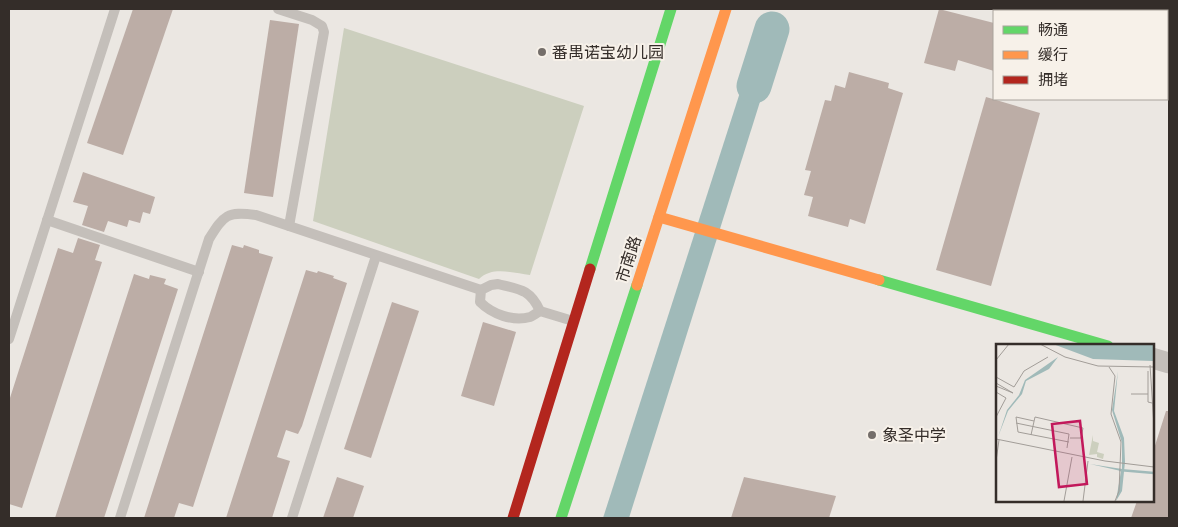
<svg xmlns="http://www.w3.org/2000/svg" width="1178" height="527" font-family="Rubik,'Noto Sans SC',sans-serif">
	<style>
		.green { fill: #cccfbe }
		.water { fill: #a0bab9 }
		.lines { fill: none; stroke-linecap: round; stroke-linejoin: round }
		.river { stroke: #a0bab9; stroke-width: 35 }
		.building { fill: #bcada6 }
		.lane { stroke: #c4bfba; stroke-width: 10 }
		.street { stroke: #c4bfba; stroke-width: 21 }
		.fast { stroke: #63d668; stroke-width: 11 }
		.slow { stroke: #ff974d; stroke-width: 11 }
		.jam { stroke: #b3261e; stroke-width: 11 }
		.poi-dot { fill: #746e6a; stroke: #f7f1e9; stroke-width: 2 }
		.labels { text-anchor: middle; stroke-width: 4; stroke-linejoin: round; paint-order: stroke }
		.poi-label { font-size: 16px; fill: #342d29; stroke: #f7f1e9; text-anchor: start }
		.street-label { font-size: 16px; fill: #342d29; stroke: #f7f1e9 }
		.inset-river { fill: none; stroke: #a0bab9; stroke-width: 2.5 }
		.inset-road { fill: none; stroke: #a29d98; stroke-width: 1 }
		.view { fill: #c2185b; fill-opacity: 0.15; stroke: #c2185b; stroke-width: 2.5 }
		.inset-edge { fill: none; stroke: #342d29; stroke-width: 2.5 }
	</style>
	<rect width="100%" height="100%" fill="#ebe7e2"/>
	<!-- green -->
	<path class="green" d="M 344,28 L 584,106 L 530,275 C 513,273 492,266 479,279 L 313,221 Z"/>
	<!-- water -->
	<path class="water" d="M 769,40 L 775,54 L 629,518 L 603,518 L 753,52 Z"/>
	<g class="lines">
		<!-- river -->
		<path class="river" d="M 754,86 L 772,29"/>
	</g>
	<!-- building -->
	<g class="building">
		<path d="M 133,9 L 173,9 L 123,155 L 87,143 Z"/>
		<path d="M 939,9 L 994,23 L 994,71 L 958,60 L 955,71 L 924,63 Z"/>
		<path d="M 270,20 L 299,24 L 273,197 L 244,193 Z"/>
		<path d="M 849,72 L 889,83 L 888,88 L 903,93 L 865,224 L 850,219 L 848,227 L 808,216 L 813,197 L 804,195 L 811,171 L 805,170 L 825,100 L 831,101 L 835,85 L 845,88 Z"/>
		<path d="M 986,97 L 1040,113 L 991,286 L 936,270 Z"/>
		<path d="M 83,172 L 155,197 L 150,214 L 143,212 L 140,223 L 129,220 L 127,227 L 108,221 L 104,232 L 82,225 L 88,206 L 73,202 Z"/>
		<path d="M 78,238 L 100,245 L 95,260 L 102,262 L 22,508 L 9,504 L 9,401 L 58,248 L 73,253 Z"/>
		<path d="M 232,245 L 243,248 L 244,245 L 259,250 L 259,253 L 273,257 L 193,507 L 179,503 L 174,518 L 144,518 Z"/>
		<path d="M 306,270 L 317,273 L 318,271 L 334,276 L 333,278 L 347,283 L 302,426 L 298,434 L 286,430 L 277,457 L 290,461 L 272,518 L 226,518 Z"/>
		<path d="M 134,274 L 149,279 L 150,275 L 166,279 L 164,284 L 178,289 L 133,429 L 104,518 L 55,518 Z"/>
		<path d="M 392,302 L 419,311 L 371,458 L 344,449 Z"/>
		<path d="M 483,322 L 516,332 L 494,406 L 461,396 Z"/>
		<path d="M 1166,411 L 1169,411 L 1169,518 L 1131,518 L 1137,501 L 1152,501 L 1152,455 Z"/>
		<path d="M 337,477 L 364,486 L 353,518 L 323,518 Z"/>
		<path d="M 744,477 L 836,496 L 829,518 L 731,518 Z"/>
	</g>
	<g class="lines">
		<!-- lane -->
		<g class="lane">
			<path d="M 278,9 L 312,20 L 322,26 L 324,32 L 289,226"/>
			<path d="M 47,220 L 199,272"/>
			<path d="M 498,284 C 519,289 530,289 540,311 C 537,313 533,316 530,317 C 513,322 492,314 480,302 L 481,290 L 491,285 Z"/>
			<path d="M 540,311 L 573,321"/>
			<path d="M 9,339 L 115,9"/>
			<path d="M 120,518 L 209,239 C 224,215 227,211 256,215 L 481,290"/>
			<path d="M 292,518 L 376,256"/>
		</g>
		<!-- street -->
		<g class="street">
			<path d="M 1049,9 L 1060,11"/>
			<path d="M 1167,37 L 1169,37"/>
			<path d="M 1152,358 L 1169,363"/>
		</g>
		<!-- fast -->
		<g class="fast">
			<path d="M 590,269 L 671,9"/>
			<path d="M 879,280 L 1108,346"/>
			<path d="M 561,518 L 637,285"/>
		</g>
		<!-- slow -->
		<g class="slow">
			<path d="M 659,217 L 879,280"/>
			<path d="M 637,285 L 726,9"/>
		</g>
		<!-- jam -->
		<path class="jam" d="M 513,518 L 590,269"/>
	</g>
	<!-- markers -->
	<g class="poi-dot">
		<circle cx="542" cy="52" r="5"/>
		<circle cx="872" cy="435" r="5"/>
	</g>
	<g class="labels">
		<!-- poi labels -->
		<g class="poi-label">
			<text x="552" y="58">番禺诺宝幼儿园</text>
			<text x="882" y="441">象圣中学</text>
		</g>
		<!-- street labels -->
		<g class="street-label">
			<text transform="translate(628 259) rotate(-72)" y="6">市南路</text>
		</g>
	</g>
	<!-- overview -->
	<g transform="translate(996 344)">
		<rect width="158" height="158" fill="#ebe7e2"/>
		<path d="M 97,91 L 97,97 L 103,99 L 101,108 L 108,110 L 107,115 L 101,113 L 101,110 L 93,111 Z" fill="#cccfbe"/>
		<path d="M 57,0 L 157,0 L 157,17 L 97,15 ZM 62,13 L 53,25 L 30,37 L 26,50 L 12,67 L 2,93 L 11,66 L 23,51 L 29,36 ZM 122,27 L 118,67 L 128,94 L 129,118 L 126,147 L 120,157 L 125,127 L 94,120 L 126,125 L 126,99 L 116,66 Z" fill="#a0bab9"/>
		<path class="inset-river" d="M 123,126 L 158,129"/>
		<path class="inset-road" d="M 44,0 L 69,13 L 102,22 L 158,23M 0,16 L 13,0M 154,21 L 158,82M 113,23 L 119,32 L 115,70 L 125,98 L 123,147 L 119,157M 152,27 L 152,58 L 156,59M 0,33 L 18,43 L 28,27 L 52,13M 0,39 L 17,49 L 0,42M 0,48 L 10,54 L 0,73M 135,50 L 152,50M 38,77 L 20,73 L 22,88 L 73,98M 20,79 L 73,90 L 71,104M 35,91 L 39,73 L 87,84 L 85,94 L 74,94M 0,95 L 109,117 L 158,123M 0,117 L 3,96M 68,157 L 76,113M 87,157 L 92,117"/>
		<path class="view" d="M 84,77 L 91,140 L 63,143 L 56,80 Z"/>
		<rect width="158" height="158" class="inset-edge"/>
	</g>
	<!-- border -->
	<rect width="1178" height="527" fill="none" stroke="#342d29" stroke-width="20"/>
	<!-- legend -->
	<rect x="993" y="10" width="175" height="90" fill="#f7f1e9" stroke="#a9a39c"/>
	<rect x="1003" y="26" width="25" height="8" fill="#63d668" stroke="#a9a39c"/>
	<text x="1038" y="35" font-size="15" fill="#342d29">畅通</text>
	<rect x="1003" y="51" width="25" height="8" fill="#ff974d" stroke="#a9a39c"/>
	<text x="1038" y="60" font-size="15" fill="#342d29">缓行</text>
	<rect x="1003" y="76" width="25" height="8" fill="#b3261e" stroke="#a9a39c"/>
	<text x="1038" y="85" font-size="15" fill="#342d29">拥堵</text>
</svg>
